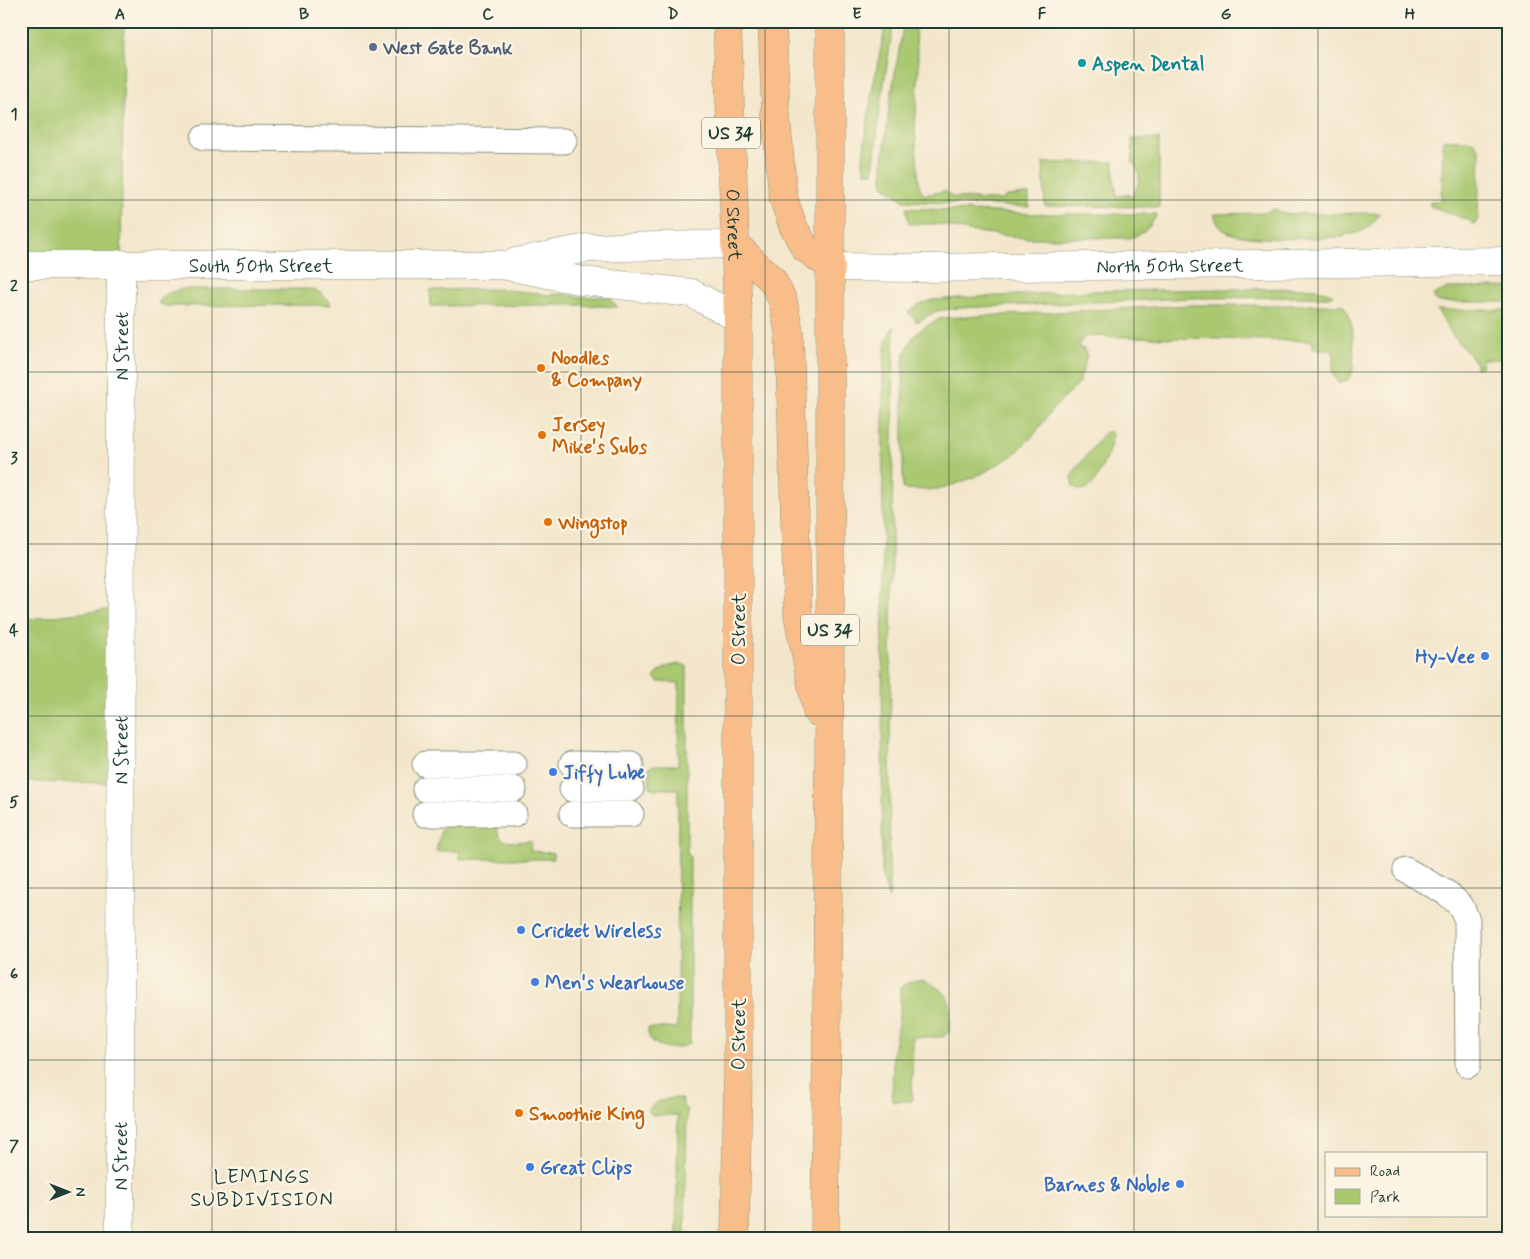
<svg xmlns="http://www.w3.org/2000/svg" width="1530" height="1259" font-family="Mynerve,sans-serif">
	<style>
		.green { fill: #a9c870; stroke: #648252 }
		.lines { fill: none; stroke-linecap: round; stroke-linejoin: round }
		.lane-casing { stroke: #899280; stroke-width: 27 }
		.street-casing { stroke: #899280; stroke-width: 29 }
		.primary-casing { stroke: #899280; stroke-width: 29 }
		.lane { stroke: #fff; stroke-width: 25 }
		.street { stroke: #fff; stroke-width: 28 }
		.primary { stroke: #f8bd88; stroke-width: 28 }
		.grid { fill: none; stroke: #1f3d34; stroke-width: 1; stroke-opacity: 0.55 }
		.service-dot { fill: #5c6f8a; stroke: #fcf5e5; stroke-width: 2 }
		.culture-dot { fill: #0f9aa8; stroke: #fcf5e5; stroke-width: 2 }
		.food-dot { fill: #e8710a; stroke: #fcf5e5; stroke-width: 2 }
		.shop-dot { fill: #3f7fe0; stroke: #fcf5e5; stroke-width: 2 }
		.labels { text-anchor: middle; stroke-width: 4.5; stroke-linejoin: round; paint-order: stroke }
		.shield { fill: #fcf5e5; stroke: #617469; stroke-width: 1 }
		.shield-label { font-size: 18px; font-weight: bold; fill: #1f3d34 }
		.service-label { font-size: 19px; font-weight: bold; fill: #4e5e75; stroke: #fcf5e5; text-anchor: start }
		.culture-label { font-size: 19px; font-weight: bold; fill: #0d838f; stroke: #fcf5e5; text-anchor: start }
		.street-label { font-size: 19px; fill: #1f3d34; stroke: #fcf5e5 }
		.food-label { font-size: 19px; font-weight: bold; fill: #c56008; stroke: #fcf5e5; text-anchor: start }
		.shop-label { font-size: 19px; font-weight: bold; fill: #366cbe; stroke: #fcf5e5; text-anchor: start }
		.neighbourhood-label { font-size: 20px; letter-spacing: 1px; fill: #1f3d34; stroke: #fcf5e5 }
		.neatline { fill: none; stroke: #1f3d34; stroke-width: 2 }
		.grid-label { font-size: 16px; text-anchor: middle; font-weight: bold; fill: #1f3d34 }
	</style>
	<rect width="100%" height="100%" fill="#fcf5e5"/>
	<filter id="ink" filterUnits="userSpaceOnUse"><feTurbulence type="fractalNoise" baseFrequency=".02" numOctaves="2"/><feDisplacementMap in="SourceGraphic" scale="10" xChannelSelector="R" yChannelSelector="G"/><feConvolveMatrix kernelMatrix="1 2 1 2 8 2 1 2 1" color-interpolation-filters="sRGB"/></filter>
	<filter id="wash" filterUnits="userSpaceOnUse"><feTurbulence type="fractalNoise" baseFrequency=".0096" numOctaves="4" result="noise"/><feDisplacementMap in="SourceGraphic" scale="20" xChannelSelector="R" yChannelSelector="G"/><feGaussianBlur stdDeviation="1.12" result="paint"/><feColorMatrix in="noise" values="0 0 0 0 0 0 0 0 0 0 0 0 0 0 0 0 0 1.4 0 .05"/><feComposite in="paint" operator="in"/></filter>
	<g filter="url(#wash)">
		<rect width="100%" height="100%" fill="#f3e6cb"/>
		<!-- green -->
		<g class="green">
			<path d="M 21,21 L 124,21 L 121,264 L 21,265 Z"/>
			<path d="M 884,21 L 894,21 L 880,109 L 873,172 L 865,172 L 863,161 L 865,140 L 872,91 L 884,33 Z"/>
			<path d="M 904,21 L 914,21 L 919,66 L 915,129 L 919,185 L 924,195 L 946,191 L 952,197 L 988,200 L 1001,200 L 1007,196 L 1029,194 L 1029,207 L 904,201 L 883,185 L 883,163 L 889,108 Z"/>
			<path d="M 1132,139 L 1159,139 L 1159,207 L 1045,206 L 1043,163 L 1114,162 L 1114,178 L 1117,197 L 1128,194 L 1133,196 C 1139,184 1143,174 1133,163 Z"/>
			<path d="M 1443,140 C 1450,140 1470,138 1475,143 C 1478,146 1479,150 1480,154 L 1478,218 L 1476,223 L 1472,224 L 1471,221 L 1430,206 L 1430,201 L 1441,201 Z"/>
			<path d="M 906,208 L 1038,214 L 1157,214 C 1151,227 1144,234 1129,238 L 1025,238 L 968,231 L 938,224 L 909,224 Z"/>
			<path d="M 1274,209 L 1283,213 L 1290,214 L 1380,213 C 1371,228 1361,234 1344,235 L 1344,237 C 1318,238 1242,243 1224,230 C 1218,226 1216,221 1214,214 L 1264,213 Z"/>
			<path d="M 1509,287 L 1509,302 L 1437,302 L 1433,295 L 1448,288 Z"/>
			<path d="M 1303,288 C 1315,288 1322,290 1333,295 L 1328,297 L 1194,298 L 957,308 L 936,311 L 917,322 L 908,312 L 918,305 L 932,300 L 959,298 L 1091,291 Z"/>
			<path d="M 184,289 L 308,289 C 320,290 325,296 331,305 L 165,306 L 158,303 C 165,293 172,291 184,289 Z"/>
			<path d="M 497,289 L 538,293 L 546,295 L 563,294 L 581,297 L 611,297 L 611,300 L 618,307 L 582,305 L 431,306 L 430,290 Z"/>
			<path d="M 1192,305 L 1343,305 C 1347,311 1350,316 1351,323 C 1354,332 1355,369 1351,376 C 1349,380 1345,381 1341,383 L 1336,380 L 1333,373 L 1333,350 L 1313,349 L 1313,341 L 1086,336 C 1082,339 1079,343 1080,348 L 1084,349 L 1087,356 L 1079,383 L 1051,411 L 1033,436 L 1016,453 L 983,473 L 962,482 L 938,489 L 924,490 L 903,489 L 903,360 C 911,334 918,330 942,318 Z"/>
			<path d="M 1509,310 L 1509,359 L 1482,359 L 1481,367 L 1476,368 L 1476,363 L 1454,337 L 1437,310 Z"/>
			<path d="M 894,326 L 889,898 L 882,876 L 883,371 C 884,356 884,338 894,326 Z"/>
			<path d="M 1105,432 L 1110,432 L 1113,435 C 1113,443 1099,477 1093,484 C 1089,489 1085,489 1079,490 L 1073,486 L 1072,479 L 1073,473 Z"/>
			<path d="M 121,608 L 121,783 L 21,782 L 21,620 Z"/>
			<path d="M 681,664 L 687,666 L 687,852 L 690,857 L 690,1043 C 686,1045 682,1047 678,1048 C 664,1049 646,1044 648,1028 L 677,1028 L 678,789 L 653,789 L 650,786 L 649,768 L 653,765 L 678,765 L 679,683 L 659,682 L 654,678 C 661,668 669,665 681,664 Z"/>
			<path d="M 449,825 L 497,825 C 497,847 514,841 531,841 L 530,851 L 553,853 L 553,859 L 460,859 L 459,851 L 436,851 L 441,830 Z"/>
			<path d="M 923,979 C 953,995 952,1000 949,1032 L 943,1037 L 913,1037 L 912,1101 L 892,1101 L 893,1054 L 900,1011 L 900,988 C 907,982 914,980 923,979 Z"/>
			<path d="M 676,1098 L 683,1100 L 683,1108 L 687,1109 L 685,1238 L 676,1238 L 678,1115 L 652,1115 L 648,1111 C 654,1101 665,1099 676,1098 Z"/>
		</g>
	</g>
	<g filter="url(#ink)">
		<g class="lines">
			<!-- lane casing -->
			<g class="lane-casing">
				<g id="lane">
					<path d="M 204,138 L 564,141"/>
					<path d="M 425,764 L 514,764"/>
					<path d="M 572,764 L 631,765"/>
					<path d="M 425,789 L 514,789"/>
					<path d="M 572,789 L 631,789"/>
					<path d="M 425,814 L 514,814"/>
					<path d="M 572,814 L 631,814"/>
					<path d="M 1406,870 L 1448,894 L 1461,906 L 1467,920 L 1468,1065"/>
				</g>
			</g>
			<!-- street casing -->
			<g class="street-casing">
				<g id="street">
					<path d="M 516,262 L 587,248 L 735,244"/>
					<path id="s1" d="M 21,265 L 502,265 L 583,281 L 691,293 L 738,318"/>
					<path id="s2" d="M 831,267 L 916,268 L 1509,261"/>
					<path id="s3" d="M 120,1238 L 121,264"/>
				</g>
			</g>
			<!-- primary casing -->
			<g class="primary-casing">
				<g id="primary">
					<path id="s4" d="M 727,21 L 738,318 L 738,1074 L 735,1238"/>
					<path d="M 772,21 L 776,115 L 783,197 L 793,226 L 805,248 L 831,267"/>
					<path d="M 735,244 L 773,281 L 783,301 L 789,331 L 798,615 L 817,712"/>
					<path d="M 825,1238 C 830,832 832,427 830,21"/>
				</g>
			</g>
			<!-- lane -->
			<use href="#lane" class="lane"/>
			<!-- street -->
			<use href="#street" class="street"/>
			<!-- primary -->
			<use href="#primary" class="primary"/>
		</g>
	</g>
	<!-- grid -->
	<path class="grid" d="M 212,21 L 212,1238M 396,21 L 396,1238M 581,21 L 581,1238M 765,21 L 765,1238M 949,21 L 949,1238M 1134,21 L 1134,1238M 1318,21 L 1318,1238M 21,200 L 1509,200M 21,372 L 1509,372M 21,544 L 1509,544M 21,716 L 1509,716M 21,888 L 1509,888M 21,1060 L 1509,1060"/>
	<!-- markers -->
	<circle class="service-dot" cx="373" cy="47" r="5"/>
	<circle class="culture-dot" cx="1082" cy="63" r="5"/>
	<g class="food-dot">
		<circle cx="541" cy="368" r="5"/>
		<circle cx="542" cy="435" r="5"/>
		<circle cx="548" cy="522" r="5"/>
		<circle cx="519" cy="1113" r="5"/>
	</g>
	<g class="shop-dot">
		<circle cx="1485" cy="656" r="5"/>
		<circle cx="553" cy="772" r="5"/>
		<circle cx="521" cy="930" r="5"/>
		<circle cx="535" cy="982" r="5"/>
		<circle cx="530" cy="1167" r="5"/>
		<circle cx="1180" cy="1184" r="5"/>
	</g>
	<g class="labels">
		<!-- shield labels -->
		<g class="shield">
			<rect x="702" y="117.5" width="58" height="31" rx="4"/>
			<rect x="801" y="614.5" width="58" height="31" rx="4"/>
		</g>
		<g class="shield-label">
			<text x="731" y="139">US 34</text>
			<text x="830" y="636">US 34</text>
		</g>
		<!-- service labels -->
		<g class="service-label">
			<text x="383" y="54">West Gate Bank</text>
		</g>
		<!-- culture labels -->
		<g class="culture-label">
			<text x="1092" y="70">Aspen Dental</text>
		</g>
		<!-- street labels -->
		<g class="street-label">
			<text dy="7" stroke="none"><textPath href="#s4" startOffset="204">O Street</textPath></text>
			<text dy="7" stroke="none"><textPath href="#s1" startOffset="240">South 50th Street</textPath></text>
			<text dy="7" stroke="none"><textPath href="#s2" startOffset="339">North 50th Street</textPath></text>
			<text dy="7" stroke="none"><textPath href="#s3" startOffset="892">N Street</textPath></text>
			<text transform="translate(738 629) rotate(-90)" y="7">O Street</text>
			<text dy="7" stroke="none"><textPath href="#s3" startOffset="488">N Street</textPath></text>
			<text transform="translate(738 1034) rotate(-90)" y="7">O Street</text>
			<text dy="7" stroke="none"><textPath href="#s3" startOffset="82">N Street</textPath></text>
		</g>
		<!-- food labels -->
		<g class="food-label">
			<text x="551" y="364">Noodles<tspan x="551" dy="22">&amp; Company</tspan></text>
			<text x="552" y="431">Jersey<tspan x="552" dy="22">Mike's Subs</tspan></text>
			<text x="558" y="529">Wingstop</text>
			<text x="529" y="1120">Smoothie King</text>
		</g>
		<!-- shop labels -->
		<g class="shop-label">
			<text x="1475" y="663" text-anchor="end">Hy-Vee</text>
			<text x="563" y="779">Jiffy Lube</text>
			<text x="531" y="937">Cricket Wireless</text>
			<text x="545" y="989">Men's Wearhouse</text>
			<text x="540" y="1174">Great Clips</text>
			<text x="1170" y="1191" text-anchor="end">Barnes &amp; Noble</text>
		</g>
		<!-- neighbourhood labels -->
		<g class="neighbourhood-label">
			<text x="262" y="1183">LEMINGS<tspan x="262" dy="23">SUBDIVISION</tspan></text>
		</g>
	</g>
	<!-- margin -->
	<rect width="1530" height="1259" fill="none" stroke="#fcf5e5" stroke-width="55"/>
	<!-- legend -->
	<rect x="1325" y="1152" width="162" height="65" fill="#fcf5e5" stroke="#a4ab9e"/>
	<rect x="1335" y="1168" width="25" height="8" fill="#f8bd88" stroke="#a4ab9e"/>
	<text x="1370" y="1176" font-size="15" fill="#1f3d34">Road</text>
	<rect x="1335" y="1189" width="25" height="15" fill="#a9c870" stroke="#a4ab9e"/>
	<text x="1370" y="1202" font-size="15" fill="#1f3d34">Park</text>
	<!-- north arrow -->
	<g transform="translate(68 1192) rotate(90)" stroke="#fcf5e5" stroke-width="4" paint-order="stroke">
	<path d="M0-4L9 19L0 12L-9 19Z" fill="#1f3d34"/>
	<text y="-8" font-size="14" font-weight="bold" text-anchor="middle" fill="#1f3d34">N</text>
	</g>
	<rect x="28" y="28" width="1474" height="1204" class="neatline"/>
	<g class="grid-label">
		<text x="120" y="19">A</text>
		<text x="304" y="19">B</text>
		<text x="488" y="19">C</text>
		<text x="673" y="19">D</text>
		<text x="857" y="19">E</text>
		<text x="1042" y="19">F</text>
		<text x="1226" y="19">G</text>
		<text x="1410" y="19">H</text>
		<text x="14" y="119">1</text>
		<text x="14" y="291">2</text>
		<text x="14" y="463">3</text>
		<text x="14" y="635">4</text>
		<text x="14" y="807">5</text>
		<text x="14" y="979">6</text>
		<text x="14" y="1151">7</text>
	</g>
</svg>
